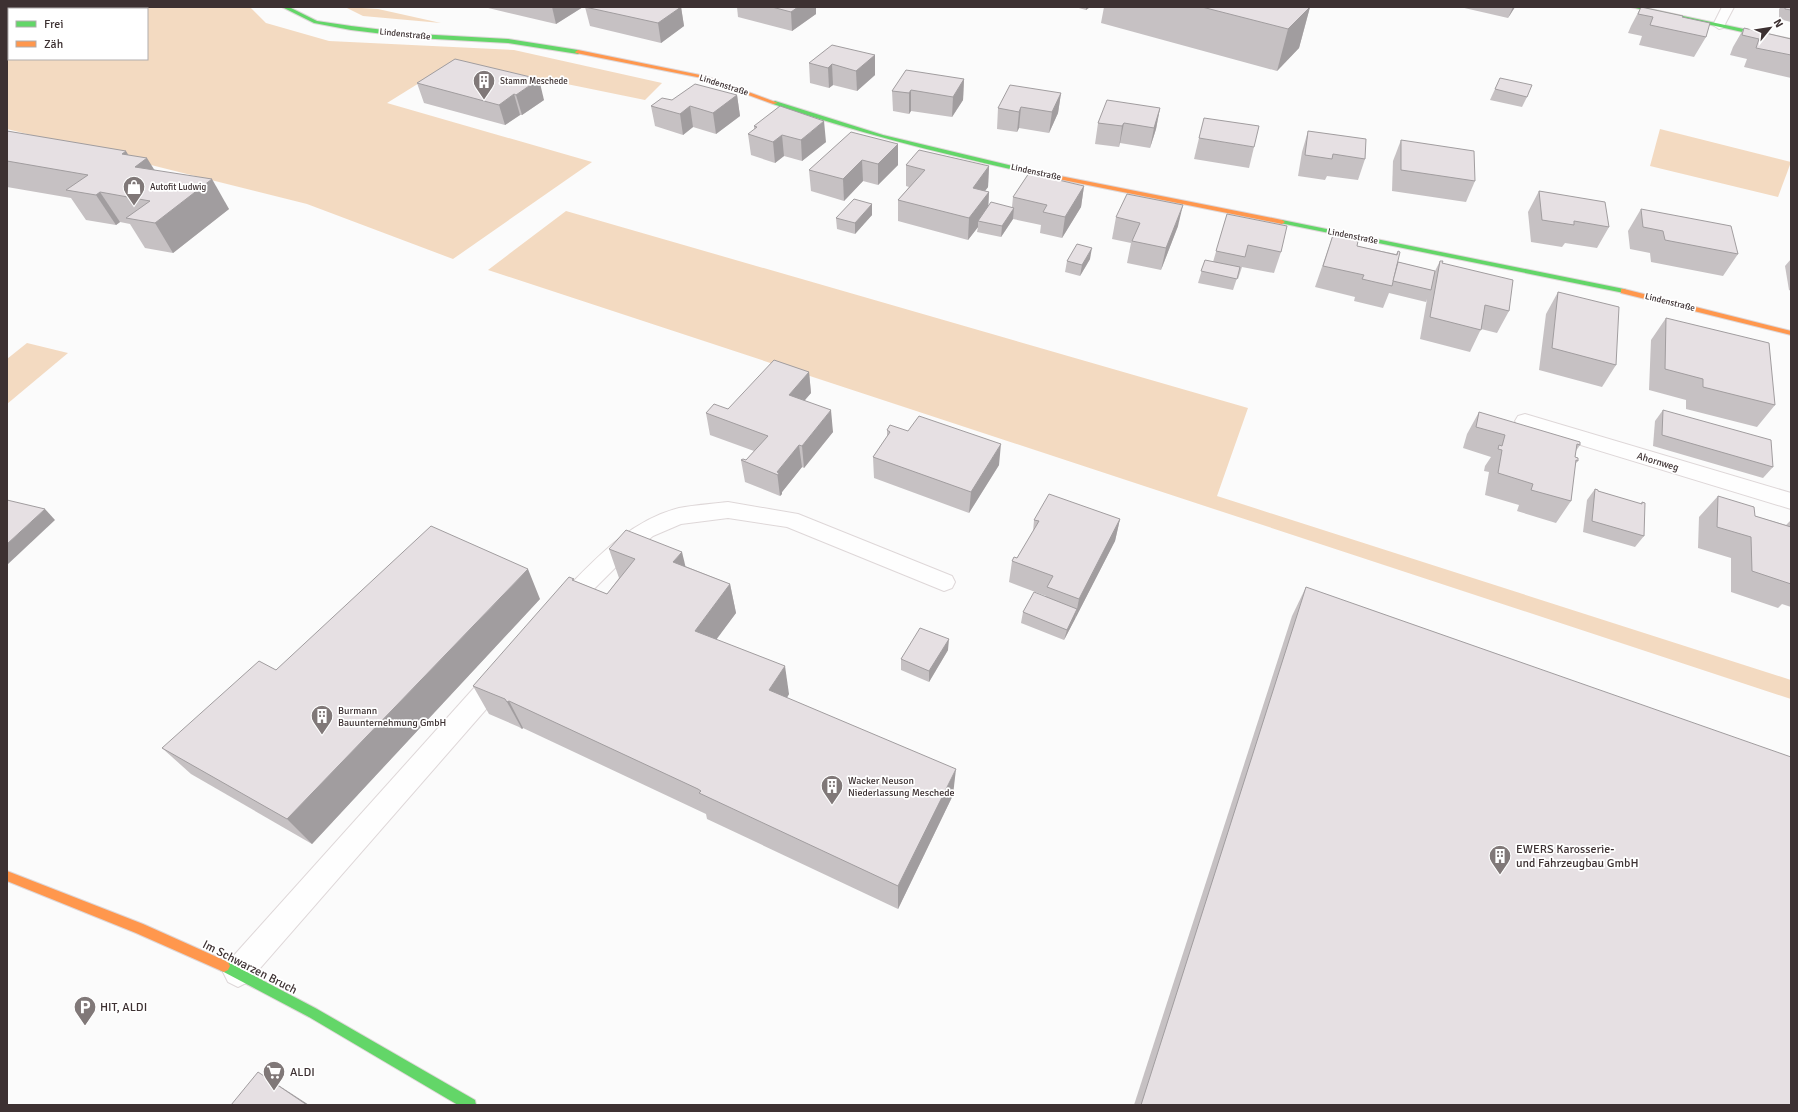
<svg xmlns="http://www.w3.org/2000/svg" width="1798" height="1112" font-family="Signika,sans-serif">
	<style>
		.green { fill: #f3dac1; fill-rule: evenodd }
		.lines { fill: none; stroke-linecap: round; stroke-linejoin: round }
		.lane-casing { stroke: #ded7d8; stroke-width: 2 }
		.street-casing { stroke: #ded7d8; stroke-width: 2 }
		.fast-casing { stroke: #ded7d8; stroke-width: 2 }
		.slow-casing { stroke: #ded7d8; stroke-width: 2 }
		.lane { fill: #fefefe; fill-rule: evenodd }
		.street { fill: #fefefe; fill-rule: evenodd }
		.fast { fill: #63d668; fill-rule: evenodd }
		.slow { fill: #ff974d; fill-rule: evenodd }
		.wall { fill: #c6c1c3 }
		.shaded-wall { fill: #a19d9f }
		.building { fill: #e6e0e3; stroke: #a19d9f }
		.labels { text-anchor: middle; stroke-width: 3.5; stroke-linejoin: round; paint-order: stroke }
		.far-street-label { font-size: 9px; fill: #3d3132; stroke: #fff }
		.far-poi-label { font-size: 9px; fill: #3d3132; stroke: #fff; text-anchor: start }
		.street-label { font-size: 10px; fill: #3d3132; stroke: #fff }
		.poi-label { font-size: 10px; fill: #3d3132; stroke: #fff; text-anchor: start }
		.near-poi-label { font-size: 12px; fill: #3d3132; stroke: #fff; text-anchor: start }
		.near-street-label { font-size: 12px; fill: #3d3132; stroke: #fff }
	</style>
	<rect width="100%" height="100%" fill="#fbfbfb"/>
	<!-- green -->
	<g class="green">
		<path d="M 7,7 L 250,7 L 266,23 L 329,41 L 514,50 L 662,83 L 645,100 L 489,68 L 445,67 L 387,103 L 592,162 L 453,259 L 307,204 L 7,129 ZM 9,9 L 147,9 L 147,59 L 9,59 Z"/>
		<path d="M 345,7 L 378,9 L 441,23 L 363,16 Z"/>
		<path d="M 1660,129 L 1791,162 L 1778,197 L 1650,166 Z"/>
		<path d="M 566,211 L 1248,408 L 1217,496 L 1791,680 L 1791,699 L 488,270 Z"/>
		<path d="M 27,343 L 68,353 L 7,404 L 7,359 Z"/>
	</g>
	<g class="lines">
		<!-- lane casing -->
		<g class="lane-casing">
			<g id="lane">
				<path d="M 728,502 L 798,514 L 952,576 L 955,582 L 952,588 L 944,591 L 787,527 L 728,518 L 681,524 L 653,536 L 622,561 L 571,612 L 563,615 L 555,612 L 552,606 L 555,600 C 592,563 627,521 679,508 C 695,505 712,504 728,502 Z"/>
				<path d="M 500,666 L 509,669 L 512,676 L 509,683 L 248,982 L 238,987 L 228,982 L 223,972 L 228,962 L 491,669 Z"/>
			</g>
		</g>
		<!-- street casing -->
		<g class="street-casing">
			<g id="street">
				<path d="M 1722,7 L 1734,7 L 1723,28 L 1719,29 L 1713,25 Z"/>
				<path d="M 1525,414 L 1791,493 L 1791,509 L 1518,426 L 1515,421 L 1518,416 Z"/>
			</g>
		</g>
		<!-- fast casing -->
		<g class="fast-casing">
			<g id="fast">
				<path d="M 282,7 L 289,7 L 317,21 L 351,26 L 417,34 L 508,39 L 578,50 L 581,52 L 578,54 L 508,43 L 417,38 L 351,30 L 314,23 Z"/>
				<path d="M 1631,7 L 1641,7 L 1791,39 L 1791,43 Z"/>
				<path d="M 775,101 L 883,135 L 1063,178 L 1060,180 C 963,159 867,136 773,104 L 773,102 Z"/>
				<path d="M 1282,220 L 1624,289 L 1628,291 L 1624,293 L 1280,223 L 1280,221 Z"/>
				<path d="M 224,960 L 317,1009 L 475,1100 L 476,1105 L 458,1105 L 309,1017 L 220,970 L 218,966 L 220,962 Z"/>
			</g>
		</g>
		<!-- slow casing -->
		<g class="slow-casing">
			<g id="slow">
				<path d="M 578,50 L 705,76 L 778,103 L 773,104 L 702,78 L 576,53 L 575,52 Z"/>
				<path d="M 1060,176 L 1282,220 L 1285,222 L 1282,224 L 1058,179 L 1057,178 Z"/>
				<path d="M 1621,289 L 1624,289 L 1791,331 L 1791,335 L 1621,293 Z"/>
				<path d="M 7,871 L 143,924 L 228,962 L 230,966 L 228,970 L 224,972 L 136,933 L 7,881 Z"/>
			</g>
		</g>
		<!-- lane -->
		<use href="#lane" class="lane"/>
		<!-- street -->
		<use href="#street" class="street"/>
		<!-- fast -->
		<use href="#fast" class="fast"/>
		<!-- slow -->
		<use href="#slow" class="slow"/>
	</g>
	<!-- wall -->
	<g class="wall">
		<path d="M 484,7 L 583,7 L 556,24 Z"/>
		<path d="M 585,7 L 681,7 L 684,26 L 661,43 L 590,26 Z"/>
		<path d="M 737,7 L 816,7 L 816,14 L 792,31 L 738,17 Z"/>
		<path d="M 1075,7 L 1090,7 L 1086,10 Z"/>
		<path d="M 1104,7 L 1310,7 L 1299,48 L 1277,71 L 1101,23 Z"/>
		<path d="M 1460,7 L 1515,7 L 1508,18 Z"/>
		<path d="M 1641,7 L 1682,17 L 1706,37 L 1694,57 L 1639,45 L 1642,36 L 1628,33 L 1631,26 Z"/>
		<path d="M 1781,7 L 1791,7 L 1791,22 L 1779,19 L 1779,9 Z"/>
		<path d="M 1744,28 L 1791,39 L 1791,78 L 1744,67 L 1747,59 L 1730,55 L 1733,47 Z"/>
		<path d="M 875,55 L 875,75 L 857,91 L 833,85 L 829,88 L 810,83 L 809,63 Z"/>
		<path d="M 455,59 L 544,100 L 522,115 L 520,115 L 505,125 L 424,103 L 417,83 Z"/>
		<path d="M 1500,78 L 1527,97 L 1522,107 L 1490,100 Z"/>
		<path d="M 964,79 L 963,100 L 952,117 L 911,111 L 909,114 L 893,111 L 892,91 Z"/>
		<path d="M 1061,93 L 1058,113 L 1049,133 L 1019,128 L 1017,132 L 997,129 L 998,108 Z"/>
		<path d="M 737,95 L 740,116 L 716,134 L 693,127 L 683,135 L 655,126 L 651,106 L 672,100 Z"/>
		<path d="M 1160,108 L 1156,129 L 1150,148 L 1120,143 L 1119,147 L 1095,144 L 1098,123 Z"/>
		<path d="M 754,126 L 826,142 L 802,161 L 784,156 L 775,163 L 751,155 L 748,134 L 754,130 Z"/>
		<path d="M 7,131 L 129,155 L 155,170 L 229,209 L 173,253 L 145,248 L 130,224 L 120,222 L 116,225 L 86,220 L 71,198 L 7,187 Z"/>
		<path d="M 1308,131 L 1365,159 L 1358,180 L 1327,176 L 1325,180 L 1298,176 L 1302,152 Z"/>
		<path d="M 1199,138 L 1254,147 L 1249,168 L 1194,159 Z"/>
		<path d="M 1401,140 L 1475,181 L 1466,202 L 1392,191 L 1393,161 Z"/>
		<path d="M 898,144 L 898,165 L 878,185 L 863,181 L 844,201 L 811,191 L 809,170 Z"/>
		<path d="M 906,165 L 989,166 L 988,187 L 985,191 L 989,192 L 988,206 L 1012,207 L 1013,197 L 1084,186 L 1081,207 L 1062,238 L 1040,233 L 1041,225 L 1013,219 L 1001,237 L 977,232 L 978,227 L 968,240 L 898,221 L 898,200 L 909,187 L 906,186 Z"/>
		<path d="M 1539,191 L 1609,227 L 1597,248 L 1565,243 L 1562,247 L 1531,242 L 1528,212 Z"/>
		<path d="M 872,204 L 872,215 L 855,234 L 837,229 L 836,218 Z"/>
		<path d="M 1641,209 L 1738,254 L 1723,276 L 1651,262 L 1650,253 L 1630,249 L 1628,231 Z"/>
		<path d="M 1227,214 L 1281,252 L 1274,273 L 1242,267 L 1238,279 L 1237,278 L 1233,290 L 1198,283 L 1205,260 L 1213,262 Z"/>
		<path d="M 1116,217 L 1178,226 L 1161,270 L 1127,263 L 1131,243 L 1112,239 Z"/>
		<path d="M 1333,235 L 1357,246 L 1396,254 L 1398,251 L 1398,262 L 1435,271 L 1440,261 L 1442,263 L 1509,311 L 1497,333 L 1481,329 L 1470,352 L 1420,339 L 1427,299 L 1426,302 L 1389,293 L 1383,308 L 1354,301 L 1355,297 L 1315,287 Z"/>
		<path d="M 1090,259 L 1080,276 L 1065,272 L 1067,261 Z"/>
		<path d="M 1791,259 L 1791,291 L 1789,290 L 1785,266 Z"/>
		<path d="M 1558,292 L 1616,365 L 1602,387 L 1539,370 L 1546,314 Z"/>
		<path d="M 1666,318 L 1775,405 L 1757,427 L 1686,409 L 1686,400 L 1649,390 L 1651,340 Z"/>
		<path d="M 809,372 L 811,393 L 805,400 L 833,432 L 804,468 L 802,467 L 782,492 L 782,494 L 780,496 L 745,482 L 741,460 L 746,460 L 754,451 L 710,435 L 706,413 L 728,409 Z"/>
		<path d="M 1663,410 L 1773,467 L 1763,478 L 1653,446 L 1655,421 Z"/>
		<path d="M 1479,412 L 1580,445 L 1576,451 L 1575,457 L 1578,461 L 1575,464 L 1571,501 L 1556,523 L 1517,511 L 1519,505 L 1485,495 L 1489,472 L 1484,471 L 1485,466 L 1491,457 L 1463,448 L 1467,434 Z"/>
		<path d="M 887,430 L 908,431 L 999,465 L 969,513 L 874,478 L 873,457 L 887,437 Z"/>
		<path d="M 1595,489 L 1598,491 L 1641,504 L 1642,502 L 1644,536 L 1635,547 L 1583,532 L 1587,500 Z"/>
		<path d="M 1718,496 L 1755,516 L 1786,525 L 1791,520 L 1791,607 L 1782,604 L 1778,608 L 1731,592 L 1731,558 L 1698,548 L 1699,517 Z"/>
		<path d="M 1120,519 L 1115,541 L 1064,640 L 1021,623 L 1023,612 L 1045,597 L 1046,596 L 1009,582 L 1012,561 L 1017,558 L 1033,532 L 1034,520 Z"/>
		<path d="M 609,549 L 685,566 L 730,584 L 736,613 L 716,639 L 789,694 L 787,698 L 953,795 L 898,909 L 707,819 L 706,814 L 523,728 L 522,729 L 519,727 L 489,714 L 473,686 L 575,581 L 607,594 L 619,578 Z"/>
		<path d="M 1306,587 L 1791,1105 L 1134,1105 L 1292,616 Z"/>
		<path d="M 540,599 L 312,844 L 191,774 L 162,748 L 276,670 Z"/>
		<path d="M 948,650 L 929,682 L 901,670 L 901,659 Z"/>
	</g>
	<!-- shaded-wall -->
	<g class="shaded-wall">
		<path d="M 552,7 L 583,7 L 556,24 Z"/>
		<path d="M 681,7 L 684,26 L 661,43 L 658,23 Z"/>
		<path d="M 798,7 L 816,7 L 816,14 L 792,31 L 791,12 Z"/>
		<path d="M 1086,7 L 1090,7 L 1086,10 Z"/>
		<path d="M 1310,7 L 1299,48 L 1277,71 L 1288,29 Z"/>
		<path d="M 1513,7 L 1515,7 L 1508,18 Z"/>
		<path d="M 875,55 L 875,75 L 857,91 L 856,71 Z"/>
		<path d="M 832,64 L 833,85 L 829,88 L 828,68 Z"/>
		<path d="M 539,79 L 544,100 L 522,115 L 516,95 Z"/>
		<path d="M 964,79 L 963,100 L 952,117 L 953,97 Z"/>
		<path d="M 911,90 L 911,111 L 909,114 L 909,93 Z"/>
		<path d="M 1061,93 L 1058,113 L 1049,133 L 1052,112 Z"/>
		<path d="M 514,94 L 520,115 L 505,125 L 499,105 Z"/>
		<path d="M 737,95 L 740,116 L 716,134 L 713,113 Z"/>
		<path d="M 690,106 L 693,127 L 683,135 L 680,114 Z"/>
		<path d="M 1021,107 L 1019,128 L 1017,132 L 1019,112 Z"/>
		<path d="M 1160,108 L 1156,129 L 1150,148 L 1154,128 Z"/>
		<path d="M 824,121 L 826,142 L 802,161 L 801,140 Z"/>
		<path d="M 1124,123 L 1120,143 L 1119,147 L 1122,126 Z"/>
		<path d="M 782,135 L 784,156 L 775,163 L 773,142 Z"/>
		<path d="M 898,144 L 898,165 L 878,185 L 878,164 Z"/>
		<path d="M 126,151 L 135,166 L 147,158 L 165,187 L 140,183 L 122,154 Z"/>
		<path d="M 862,160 L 863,181 L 844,201 L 843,179 Z"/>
		<path d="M 989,166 L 988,187 L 971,209 L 973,188 Z"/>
		<path d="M 212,179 L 229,209 L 173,253 L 155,223 Z"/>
		<path d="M 1084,186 L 1081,207 L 1062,238 L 1065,217 Z"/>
		<path d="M 100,192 L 120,222 L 116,225 L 96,195 Z"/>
		<path d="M 989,192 L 988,213 L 978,221 L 978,227 L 968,240 L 969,218 Z"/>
		<path d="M 872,204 L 872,215 L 855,234 L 855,223 Z"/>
		<path d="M 1183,205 L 1178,226 L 1161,270 L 1166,248 Z"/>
		<path d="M 1014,208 L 1013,219 L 1001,237 L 1002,226 Z"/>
		<path d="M 1092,248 L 1090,259 L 1080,276 L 1082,265 Z"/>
		<path d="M 809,372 L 811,393 L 791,416 L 789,395 Z"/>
		<path d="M 831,410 L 833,432 L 804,468 L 802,446 Z"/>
		<path d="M 1001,444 L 999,465 L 969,513 L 971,492 Z"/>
		<path d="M 799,445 L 802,467 L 782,492 L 782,494 L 780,496 L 777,472 Z"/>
		<path d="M 45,509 L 55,520 L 7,565 L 7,544 Z"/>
		<path d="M 1120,519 L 1115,541 L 1075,619 L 1079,599 Z"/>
		<path d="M 682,552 L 689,581 L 673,562 Z"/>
		<path d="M 528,569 L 540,599 L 312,844 L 287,819 Z"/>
		<path d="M 730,584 L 736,613 L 702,659 L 695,631 Z"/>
		<path d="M 1077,609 L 1075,619 L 1064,640 L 1067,630 Z"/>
		<path d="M 949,639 L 948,650 L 929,682 L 929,671 Z"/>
		<path d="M 785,666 L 789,694 L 774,718 L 769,690 Z"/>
		<path d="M 509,701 L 523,728 L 522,729 L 507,702 Z"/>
		<path d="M 956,769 L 953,795 L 898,909 L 898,886 Z"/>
		<path d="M 258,1072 L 269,1079 L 309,1105 L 307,1105 Z"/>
	</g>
	<!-- building -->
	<g class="building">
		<path d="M 585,7 L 681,7 L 658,23 Z"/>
		<path d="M 772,7 L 798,7 L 791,12 Z"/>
		<path d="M 1202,7 L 1310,7 L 1288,29 Z"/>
		<path d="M 1641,7 L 1683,16 L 1682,17 L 1710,23 L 1706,37 L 1650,25 L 1653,17 L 1638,14 Z"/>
		<path d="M 1785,7 L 1791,7 L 1791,10 L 1785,9 Z"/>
		<path d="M 1744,28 L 1791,39 L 1791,55 L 1756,48 L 1759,39 L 1742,35 Z"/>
		<path d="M 832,45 L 875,55 L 856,71 L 832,64 L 828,68 L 809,63 Z"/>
		<path d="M 455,59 L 539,79 L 516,95 L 514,94 L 499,105 L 417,83 Z"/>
		<path d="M 906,70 L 964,79 L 953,97 L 911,90 L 909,93 L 892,91 Z"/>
		<path d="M 1500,78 L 1532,85 L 1527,97 L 1495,89 Z"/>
		<path d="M 695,84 L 737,95 L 713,113 L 690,106 L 680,114 L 651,106 L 662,98 L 672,100 Z"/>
		<path d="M 1010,85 L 1061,93 L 1052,112 L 1021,107 L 1019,112 L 998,108 Z"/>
		<path d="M 1107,100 L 1160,108 L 1154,128 L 1124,123 L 1122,126 L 1098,123 Z"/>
		<path d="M 780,106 L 824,121 L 801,140 L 782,135 L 773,142 L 748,134 L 757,127 L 754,126 Z"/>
		<path d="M 1204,118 L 1259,126 L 1254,147 L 1199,138 Z"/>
		<path d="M 7,131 L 126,151 L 122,154 L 147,158 L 135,167 L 212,179 L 155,223 L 126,218 L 150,201 L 100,192 L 96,195 L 66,190 L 88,175 L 7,161 Z"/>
		<path d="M 1308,131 L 1366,139 L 1365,159 L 1333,154 L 1332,159 L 1305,155 Z"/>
		<path d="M 851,132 L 898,144 L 878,164 L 862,160 L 843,179 L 809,170 Z"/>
		<path d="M 1401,140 L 1474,151 L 1475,181 L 1401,170 Z"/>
		<path d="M 919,150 L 989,166 L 973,188 L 989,192 L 969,218 L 898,200 L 925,170 L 906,165 Z"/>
		<path d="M 1029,173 L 1084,186 L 1065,217 L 1043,212 L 1047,205 L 1013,197 Z"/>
		<path d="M 1539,191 L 1605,202 L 1609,227 L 1574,221 L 1574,225 L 1542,220 Z"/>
		<path d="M 1127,194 L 1183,205 L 1166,248 L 1132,241 L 1140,223 L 1116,217 Z"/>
		<path d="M 854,199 L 872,204 L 855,223 L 836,218 Z"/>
		<path d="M 991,202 L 1014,208 L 1002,226 L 978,221 Z"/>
		<path d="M 1641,209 L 1731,226 L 1738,254 L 1665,240 L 1663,231 L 1643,227 Z"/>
		<path d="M 1227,214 L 1287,226 L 1281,252 L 1248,245 L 1245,257 L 1216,251 Z"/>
		<path d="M 1333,235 L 1358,241 L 1357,246 L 1397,255 L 1398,251 L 1400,252 L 1392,286 L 1362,279 L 1364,275 L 1323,266 Z"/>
		<path d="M 1077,244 L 1092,248 L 1082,265 L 1067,261 Z"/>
		<path d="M 1205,260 L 1240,267 L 1237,279 L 1201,271 Z"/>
		<path d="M 1440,261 L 1443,261 L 1442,263 L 1513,280 L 1509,311 L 1485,305 L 1481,330 L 1430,317 Z"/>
		<path d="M 1398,262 L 1435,271 L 1431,290 L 1393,281 Z"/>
		<path d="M 1558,292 L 1619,307 L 1616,365 L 1552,348 Z"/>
		<path d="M 1666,318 L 1769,343 L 1775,405 L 1703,387 L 1703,379 L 1665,369 Z"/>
		<path d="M 774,360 L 809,372 L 789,395 L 831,410 L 802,446 L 799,445 L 777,472 L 779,473 L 778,475 L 741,460 L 743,459 L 746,460 L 768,436 L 706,413 L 714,404 L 728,409 Z"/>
		<path d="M 1663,410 L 1771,440 L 1773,467 L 1662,435 Z"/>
		<path d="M 1479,412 L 1580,442 L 1580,445 L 1577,444 L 1575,457 L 1578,458 L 1578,461 L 1576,460 L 1571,501 L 1531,490 L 1533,484 L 1498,473 L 1502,450 L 1498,449 L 1499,445 L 1502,446 L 1505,435 L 1476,427 Z"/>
		<path d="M 919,416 L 1001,444 L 971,492 L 873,457 L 890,432 L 887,430 L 890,425 L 908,431 Z"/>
		<path d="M 1595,489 L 1598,490 L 1598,491 L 1642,504 L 1642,502 L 1645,503 L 1644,536 L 1592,521 Z"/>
		<path d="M 1049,494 L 1120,519 L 1079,599 L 1047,587 L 1053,576 L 1012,561 L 1014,557 L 1017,558 L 1039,521 L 1034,520 Z"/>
		<path d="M 1718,496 L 1754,507 L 1755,516 L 1791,527 L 1791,584 L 1752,571 L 1751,537 L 1717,527 Z"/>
		<path d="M 7,500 L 45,509 L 7,544 Z"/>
		<path d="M 431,526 L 528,569 L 287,819 L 162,748 L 259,661 L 276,670 Z"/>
		<path d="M 626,530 L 682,552 L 673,562 L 730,584 L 695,631 L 785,666 L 769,690 L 956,769 L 898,886 L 699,793 L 701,791 L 698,789 L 509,701 L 507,702 L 505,699 L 473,686 L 569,577 L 574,579 L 572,580 L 607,594 L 635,559 L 609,549 Z"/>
		<path d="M 1306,587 L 1791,757 L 1791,1105 L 1141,1105 Z"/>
		<path d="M 1034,592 L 1077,609 L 1067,630 L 1023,612 Z"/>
		<path d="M 920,628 L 949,639 L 929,671 L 901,659 Z"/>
		<path d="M 258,1072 L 307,1105 L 231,1105 Z"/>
	</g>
	<!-- icons -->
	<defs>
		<g id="building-pin" transform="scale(1.15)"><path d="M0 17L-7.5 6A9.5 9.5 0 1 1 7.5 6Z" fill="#807878" stroke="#fff"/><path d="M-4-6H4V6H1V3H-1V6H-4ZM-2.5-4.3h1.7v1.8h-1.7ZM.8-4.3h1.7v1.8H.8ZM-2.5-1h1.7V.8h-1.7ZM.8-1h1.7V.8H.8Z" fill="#fff"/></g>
		<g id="shop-pin" transform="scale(1.15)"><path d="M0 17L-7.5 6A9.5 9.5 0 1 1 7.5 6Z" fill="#807878" stroke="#fff"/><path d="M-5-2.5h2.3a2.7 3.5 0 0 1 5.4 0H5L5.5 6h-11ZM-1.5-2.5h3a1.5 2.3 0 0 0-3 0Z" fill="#fff"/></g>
		<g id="parking-pin" transform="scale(1.15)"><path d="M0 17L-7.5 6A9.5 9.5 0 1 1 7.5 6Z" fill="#807878" stroke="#fff"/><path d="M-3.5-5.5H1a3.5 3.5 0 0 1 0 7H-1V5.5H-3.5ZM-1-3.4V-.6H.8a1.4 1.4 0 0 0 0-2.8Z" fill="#fff"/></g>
		<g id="supermarket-pin" transform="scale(1.15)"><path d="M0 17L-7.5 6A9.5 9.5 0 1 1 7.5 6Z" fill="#807878" stroke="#fff"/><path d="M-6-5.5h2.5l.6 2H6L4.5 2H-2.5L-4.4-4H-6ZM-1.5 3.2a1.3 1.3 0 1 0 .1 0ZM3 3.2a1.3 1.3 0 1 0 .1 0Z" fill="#fff"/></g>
	</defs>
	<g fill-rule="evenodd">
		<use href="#building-pin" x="484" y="81"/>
		<use href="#shop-pin" x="134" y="187"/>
		<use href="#building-pin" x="322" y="716"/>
		<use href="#building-pin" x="832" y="786"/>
		<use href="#building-pin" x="1500" y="856"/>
		<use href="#parking-pin" x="85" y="1007"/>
		<use href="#supermarket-pin" x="274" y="1072"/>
	</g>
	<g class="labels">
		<!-- far-street labels -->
		<g class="far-street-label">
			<text transform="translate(405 34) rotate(6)" y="3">Lindenstraße</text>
			<text transform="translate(724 85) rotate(18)" y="3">Lindenstraße</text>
			<text transform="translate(1036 172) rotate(12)" y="3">Lindenstraße</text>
			<text transform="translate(1353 236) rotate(11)" y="3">Lindenstraße</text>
			<text transform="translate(1670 302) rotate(14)" y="3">Lindenstraße</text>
		</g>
		<!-- far-poi labels -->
		<g class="far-poi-label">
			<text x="500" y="84">Stamm Meschede</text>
			<text x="150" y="190">Autofit Ludwig</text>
		</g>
		<!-- street labels -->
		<g class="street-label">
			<text transform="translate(1658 461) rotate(17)" y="4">Ahornweg</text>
		</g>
		<!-- poi labels -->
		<g class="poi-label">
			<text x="338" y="714">Burmann<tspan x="338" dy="12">Bauunternehmung GmbH</tspan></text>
			<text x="848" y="784">Wacker Neuson<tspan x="848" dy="12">Niederlassung Meschede</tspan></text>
		</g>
		<!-- near-poi labels -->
		<g class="near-poi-label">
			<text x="1516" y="853">EWERS Karosserie-<tspan x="1516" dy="14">und Fahrzeugbau GmbH</tspan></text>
			<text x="100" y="1011">HIT, ALDI</text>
			<text x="290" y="1076">ALDI</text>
		</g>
		<!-- near-street labels -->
		<g class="near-street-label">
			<text transform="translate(250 967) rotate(27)" y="4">Im Schwarzen Bruch</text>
		</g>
	</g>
	<!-- border -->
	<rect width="1798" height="1112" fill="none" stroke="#3d3132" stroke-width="16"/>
	<!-- legend -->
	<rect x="8" y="8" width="140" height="52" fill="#ffffff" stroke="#b1adad"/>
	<rect x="16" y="21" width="20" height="6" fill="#63d668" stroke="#b1adad"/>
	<text x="44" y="28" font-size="12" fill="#3d3132">Frei</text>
	<rect x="16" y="41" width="20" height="6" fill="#ff974d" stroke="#b1adad"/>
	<text x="44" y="48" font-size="12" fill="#3d3132">Zäh</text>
	<!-- north arrow -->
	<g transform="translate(1770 28) rotate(60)" stroke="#ffffff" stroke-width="3" paint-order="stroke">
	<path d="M0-3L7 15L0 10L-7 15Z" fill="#3d3132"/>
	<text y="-6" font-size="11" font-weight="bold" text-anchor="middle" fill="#3d3132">N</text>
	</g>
</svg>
